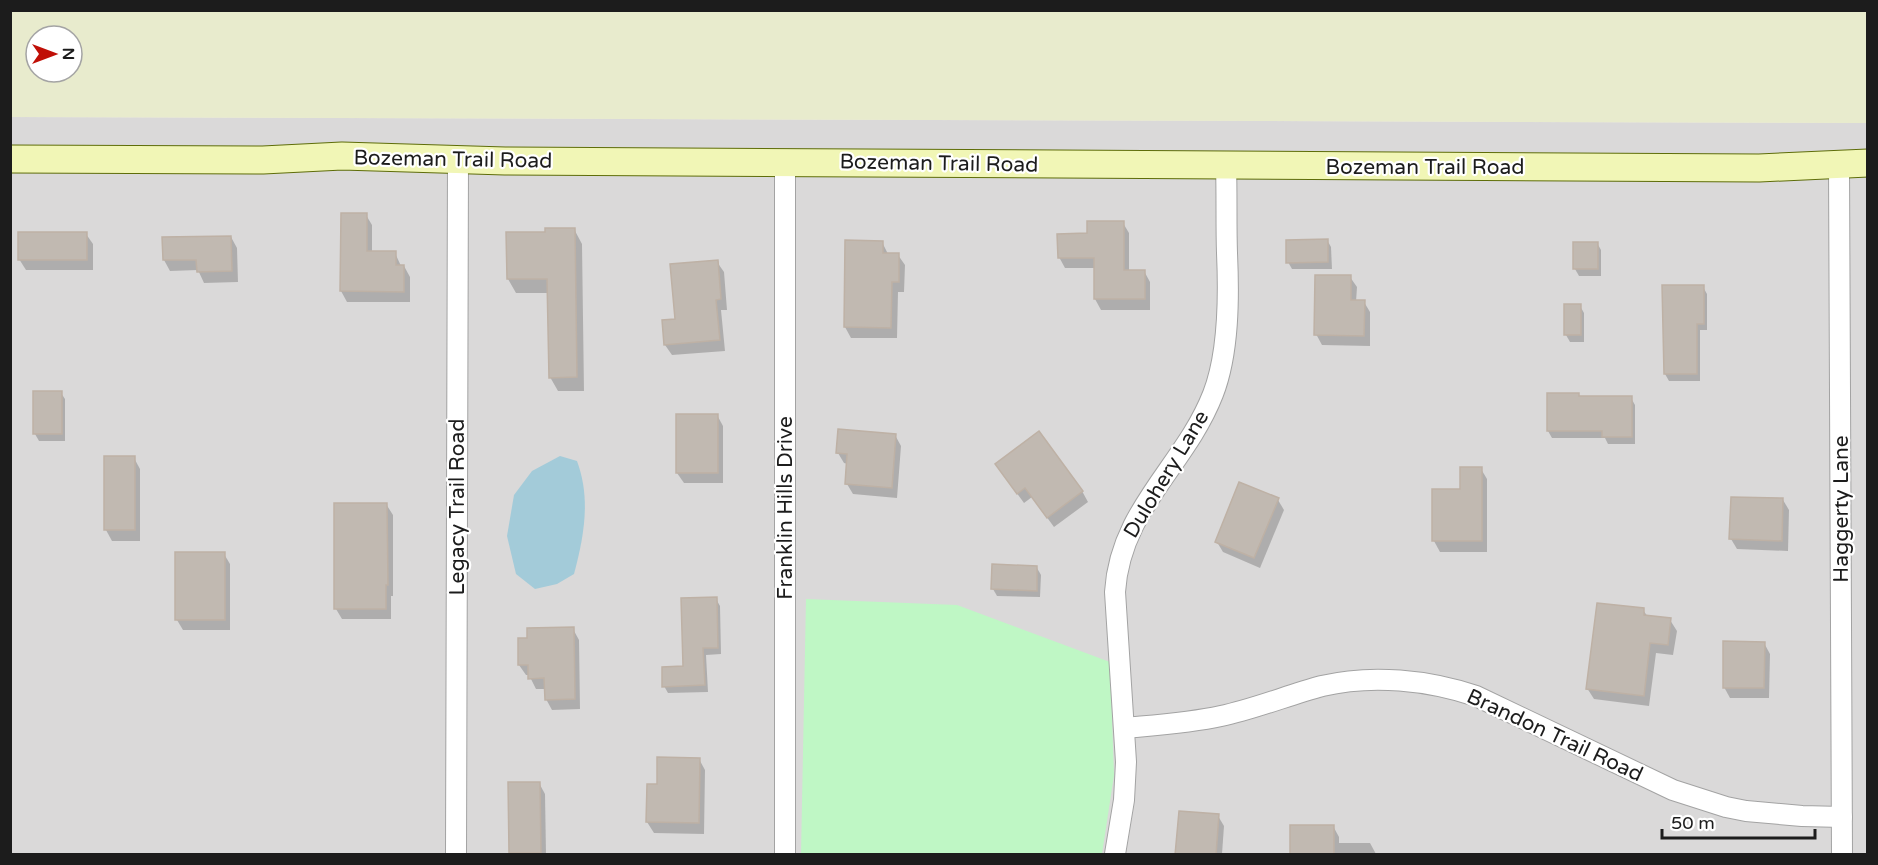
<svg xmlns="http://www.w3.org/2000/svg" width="1878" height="865" font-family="'Varela Round',sans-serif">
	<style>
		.residential { fill: #dad9d9 }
		.farmland { fill: #e8ebcd; fill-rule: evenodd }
		.park { fill: #bff7c5 }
		.water { fill: #a3cbd9 }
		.shadow { fill: #0003 }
		.building { fill: #c1b9b1; stroke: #beb1a5; stroke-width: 1.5 }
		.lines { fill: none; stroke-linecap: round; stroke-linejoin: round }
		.street-casing { stroke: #a3a3a3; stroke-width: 22 }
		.secondary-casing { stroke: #5e6d09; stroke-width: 29 }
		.street { stroke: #fff; stroke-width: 20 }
		.secondary { stroke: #f1f6b6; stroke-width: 27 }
		.labels { text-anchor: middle; stroke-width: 4.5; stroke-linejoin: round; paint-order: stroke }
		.street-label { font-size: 21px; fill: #1c1c1c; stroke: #fff }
	</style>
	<rect width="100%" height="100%" fill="#edeae2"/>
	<!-- residential -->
	<path class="residential" d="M 11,117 L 1867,123 L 1867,854 L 11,854 Z"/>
	<!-- farmland -->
	<path class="farmland" d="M 11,10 L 1867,11 L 1867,123 L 11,117 ZM 36,36 L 72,36 L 72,72 L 36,72 Z"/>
	<!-- park -->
	<path class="park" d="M 806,599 L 957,605 L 1110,662 L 1114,775 L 1102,854 L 801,854 Z"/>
	<!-- water -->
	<path class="water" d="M 560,456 L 577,461 C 591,499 584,536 574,574 L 557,584 L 535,589 L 516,574 L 507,536 L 514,495 L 532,471 Z"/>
	<!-- shadow -->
	<g class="shadow">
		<path d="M 366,215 L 372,225 L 372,253 L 395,253 L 401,266 L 404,266 L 410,277 L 410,302 L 347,302 L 341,291 Z"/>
		<path d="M 1123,223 L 1129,233 L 1129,271 L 1144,271 L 1150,282 L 1150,310 L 1101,310 L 1095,299 L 1095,268 L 1065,268 L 1059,257 L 1089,235 Z"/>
		<path d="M 574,229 L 582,244 L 584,391 L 558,391 L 550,377 L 549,293 L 516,293 L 508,279 L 547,233 Z"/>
		<path d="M 86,234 L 93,244 L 93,270 L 26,270 L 19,259 Z"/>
		<path d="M 231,237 L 237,248 L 238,282 L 204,283 L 198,270 L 170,271 L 164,260 L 163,239 Z"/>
		<path d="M 1327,240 L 1331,247 L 1332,269 L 1292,269 L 1288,262 Z"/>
		<path d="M 882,242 L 888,254 L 898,255 L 905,265 L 904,292 L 898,292 L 897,338 L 851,338 L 845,327 Z"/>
		<path d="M 1597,243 L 1601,250 L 1601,276 L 1579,276 L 1575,269 Z"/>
		<path d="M 717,262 L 724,272 L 727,310 L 721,310 L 725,351 L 672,355 L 665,345 L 676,320 Z"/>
		<path d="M 1350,277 L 1357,287 L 1356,302 L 1364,302 L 1370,312 L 1370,346 L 1322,345 L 1316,334 Z"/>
		<path d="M 1703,287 L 1707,294 L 1707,330 L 1700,330 L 1700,381 L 1669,381 L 1665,374 Z"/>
		<path d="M 1580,306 L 1584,313 L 1584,342 L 1570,342 L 1566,335 Z"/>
		<path d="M 61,393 L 65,399 L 65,441 L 39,441 L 35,434 Z"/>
		<path d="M 1548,394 L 1580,398 L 1631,398 L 1635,405 L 1635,444 L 1608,444 L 1605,438 L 1552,438 L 1548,431 Z"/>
		<path d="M 717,415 L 723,426 L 723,483 L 684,483 L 677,473 Z"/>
		<path d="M 895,435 L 901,446 L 897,498 L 853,494 L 847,484 L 848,464 L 844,463 L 838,453 Z"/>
		<path d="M 134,458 L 140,469 L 140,541 L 112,541 L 106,530 Z"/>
		<path d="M 1481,469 L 1487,479 L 1487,552 L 1440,552 L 1434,541 L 1462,490 Z"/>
		<path d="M 1003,474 L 1082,491 L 1088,502 L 1054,527 L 1032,497 L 1024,503 Z"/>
		<path d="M 1278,500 L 1284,510 L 1260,568 L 1223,552 L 1217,542 Z"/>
		<path d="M 1783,500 L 1789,510 L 1788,551 L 1737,549 L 1731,539 Z"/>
		<path d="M 386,504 L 393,515 L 393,596 L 391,596 L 391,619 L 342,619 L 336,609 Z"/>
		<path d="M 224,554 L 230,564 L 230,630 L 183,630 L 177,620 Z"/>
		<path d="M 1037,568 L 1041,575 L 1040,597 L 997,596 L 993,589 Z"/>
		<path d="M 716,599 L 720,606 L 721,654 L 706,655 L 708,692 L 668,693 L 664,686 L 684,668 Z"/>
		<path d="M 1643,610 L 1648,617 L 1670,620 L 1677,631 L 1673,655 L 1656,653 L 1649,706 L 1594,699 L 1587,688 Z"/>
		<path d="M 573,629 L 579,640 L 580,709 L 552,710 L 546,699 L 546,689 L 536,689 L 529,675 L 526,675 L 519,665 Z"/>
		<path d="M 1764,643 L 1770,654 L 1769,698 L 1730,698 L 1724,687 Z"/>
		<path d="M 699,759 L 705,770 L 704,834 L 654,833 L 647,822 L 648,785 L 658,785 Z"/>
		<path d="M 539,783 L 545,794 L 546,854 L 512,854 Z"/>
		<path d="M 1218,816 L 1224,826 L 1222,854 L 1177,854 Z"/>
		<path d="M 1333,826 L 1339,837 L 1339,843 L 1370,843 L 1376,854 L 1291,854 Z"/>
	</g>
	<!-- building -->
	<g class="building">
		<path d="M 341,213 L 367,213 L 367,251 L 396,251 L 396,265 L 404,265 L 404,292 L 340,291 Z"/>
		<path d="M 1087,221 L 1124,221 L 1124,270 L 1145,270 L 1145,299 L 1094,299 L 1094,258 L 1058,258 L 1057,234 L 1087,233 Z"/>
		<path d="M 545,228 L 575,228 L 577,377 L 549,378 L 547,279 L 507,279 L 506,232 L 545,232 Z"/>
		<rect x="18" y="232" width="69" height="28"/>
		<path d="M 231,236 L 232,271 L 197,272 L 196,260 L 163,260 L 162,237 Z"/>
		<path d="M 1328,239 L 1328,262 L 1286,263 L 1286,240 Z"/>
		<path d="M 845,240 L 883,241 L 883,253 L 899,253 L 899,282 L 892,282 L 891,328 L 844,327 Z"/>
		<rect x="1573" y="242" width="25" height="27"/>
		<path d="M 718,260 L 721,299 L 716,300 L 720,340 L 664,345 L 662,320 L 675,319 L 670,264 Z"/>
		<path d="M 1315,275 L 1351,275 L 1351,300 L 1365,300 L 1364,336 L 1314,335 Z"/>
		<path d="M 1662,285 L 1704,285 L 1704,324 L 1697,324 L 1697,374 L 1664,374 Z"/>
		<rect x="1564" y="304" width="17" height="31"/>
		<rect x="33" y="391" width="29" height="43"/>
		<path d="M 1547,393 L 1579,393 L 1579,396 L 1632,396 L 1632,437 L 1602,437 L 1602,431 L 1547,431 Z"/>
		<rect x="676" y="414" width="42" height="59"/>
		<path d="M 838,429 L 896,434 L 892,488 L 845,484 L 847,454 L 836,453 Z"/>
		<path d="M 1039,431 L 1083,491 L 1047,518 L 1025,488 L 1017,494 L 995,464 Z"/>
		<rect x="104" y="456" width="31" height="74"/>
		<path d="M 1460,467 L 1482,467 L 1482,541 L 1432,541 L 1432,489 L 1460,489 Z"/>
		<path d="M 1239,482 L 1279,498 L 1254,558 L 1215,542 Z"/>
		<path d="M 1731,497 L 1783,498 L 1782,541 L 1729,539 Z"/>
		<path d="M 334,503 L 387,503 L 388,585 L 386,585 L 386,609 L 334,609 Z"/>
		<rect x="175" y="552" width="50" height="68"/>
		<path d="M 992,564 L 1037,566 L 1037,591 L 991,589 Z"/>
		<path d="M 717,597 L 718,648 L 703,648 L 705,685 L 662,687 L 662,667 L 683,666 L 681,598 Z"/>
		<path d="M 1597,603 L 1644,608 L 1644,615 L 1671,618 L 1668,645 L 1650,643 L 1644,696 L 1586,689 Z"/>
		<path d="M 574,627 L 575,699 L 545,700 L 544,678 L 528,679 L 528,665 L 518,665 L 518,638 L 527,638 L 527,628 Z"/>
		<path d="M 1723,641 L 1765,642 L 1764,688 L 1723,688 Z"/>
		<path d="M 657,757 L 700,758 L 699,823 L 646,822 L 647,784 L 657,784 Z"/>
		<path d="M 508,782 L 540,782 L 541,853 L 509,853 Z"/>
		<path d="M 1179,811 L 1219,814 L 1216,855 L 1175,855 Z"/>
		<rect x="1290" y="825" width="44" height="30"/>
	</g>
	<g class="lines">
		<!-- street casing -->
		<g class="street-casing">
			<g id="street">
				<path d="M 1839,164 L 1842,854"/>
				<path d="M 1125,728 C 1157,725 1189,723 1221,716 C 1255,709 1288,695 1322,686 C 1372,674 1428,680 1476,696 L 1673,790 L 1726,807 L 1746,811 L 1802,816 L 1842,817"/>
				<path d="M 456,854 L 458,159"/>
				<path d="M 785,854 L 785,161"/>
				<path d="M 1115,854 L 1124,800 L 1126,762 L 1115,592 C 1120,509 1185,466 1213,394 C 1229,353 1229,297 1227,253 C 1226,224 1227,195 1226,166"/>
			</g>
		</g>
		<!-- secondary casing -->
		<g class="secondary-casing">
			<path id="secondary" d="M 10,159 L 263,160 L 342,156 L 505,161 L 1759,168 L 1868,163"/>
		</g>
		<!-- street -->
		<use href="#street" class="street"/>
		<!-- secondary -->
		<use href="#secondary" class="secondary"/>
	</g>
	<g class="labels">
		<!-- street labels -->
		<g class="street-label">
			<text transform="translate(453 159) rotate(1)" y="7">Bozeman Trail Road</text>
			<text transform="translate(939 163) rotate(1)" y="7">Bozeman Trail Road</text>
			<text x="1425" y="174">Bozeman Trail Road</text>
			<text transform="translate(1166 474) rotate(-59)" y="7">Dulohery Lane</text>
			<text transform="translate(457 507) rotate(-90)" y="7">Legacy Trail Road</text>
			<text transform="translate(785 508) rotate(-90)" y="7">Franklin Hills Drive</text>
			<text transform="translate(1841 509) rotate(-90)" y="7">Haggerty Lane</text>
			<text transform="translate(1555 735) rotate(25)" y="7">Brandon Trail Road</text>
		</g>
	</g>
	<!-- border -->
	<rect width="1878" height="865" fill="none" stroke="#1c1c1c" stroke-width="24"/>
	<!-- north arrow -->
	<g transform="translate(54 54) rotate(90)"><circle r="28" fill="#ffffff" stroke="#a4a4a4" stroke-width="1.5"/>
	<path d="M0-4.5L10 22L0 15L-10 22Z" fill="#c00f07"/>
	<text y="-9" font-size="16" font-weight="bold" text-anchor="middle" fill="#1c1c1c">N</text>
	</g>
	<!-- scale -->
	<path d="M1662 829v9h153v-9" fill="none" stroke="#1c1c1c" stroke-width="3"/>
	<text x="1671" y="829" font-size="18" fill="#1c1c1c" stroke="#ffffff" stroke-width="4.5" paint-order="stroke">50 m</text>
</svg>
